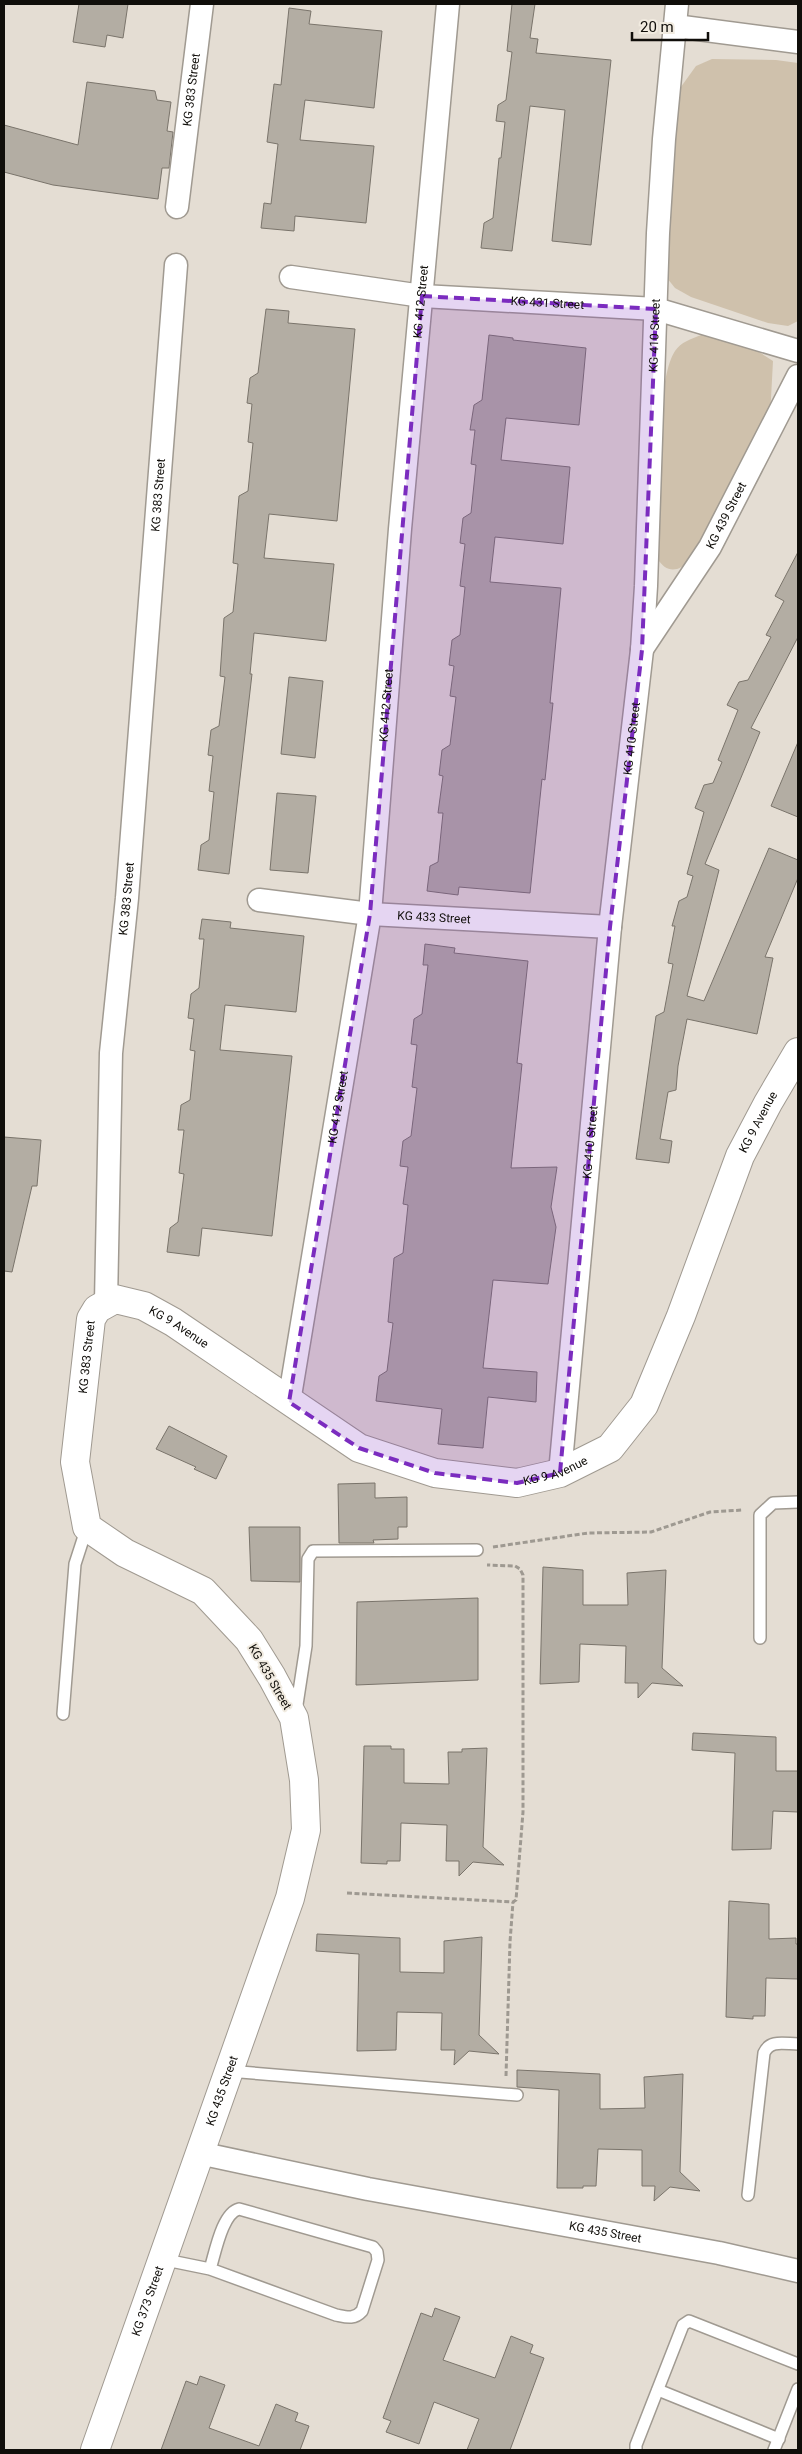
<svg xmlns="http://www.w3.org/2000/svg" width="802" height="2454" font-family="Roboto,sans-serif">
	<style>
		.green { fill: #cfc1ac }
		.building { fill: #b3ada3; stroke: #7a746b }
		.lines { fill: none; stroke-linecap: round; stroke-linejoin: round }
		.service-casing { stroke: #a09a91; stroke-width: 14 }
		.minor-casing { stroke: #a09a91; stroke-width: 25 }
		.secondary-casing { stroke: #a09a91; stroke-width: 30 }
		.path { stroke: #9e9991; stroke-width: 3; stroke-dasharray: 5 2.5; stroke-linecap: butt }
		.service { stroke: #fff; stroke-width: 11 }
		.minor { stroke: #fff; stroke-width: 22 }
		.secondary { stroke: #fff; stroke-width: 28 }
		.marked { fill: #7b2cbf; fill-opacity: 0.2; stroke: #7b2cbf; stroke-width: 4; stroke-dasharray: 10 6; stroke-linejoin: round }
		.labels { text-anchor: middle; stroke-width: 4; stroke-linejoin: round; paint-order: stroke }
		.street-label { font-size: 12px; fill: #100e0a; stroke: #f1ebe0 }
	</style>
	<rect width="100%" height="100%" fill="#e4ddd3"/>
	<!-- green -->
	<g class="green">
		<path d="M 712,59 L 776,60 L 798,63 L 798,321 L 788,326 L 768,323 L 691,297 L 675,288 L 663,273 L 678,91 L 696,66 Z"/>
		<path d="M 701,335 C 729,335 751,346 773,361 L 770,417 L 690,560 C 678,573 666,573 657,558 C 658,515 654,383 675,351 C 681,342 691,339 701,335 Z"/>
	</g>
	<!-- building -->
	<g class="building">
		<path d="M 79,4 L 128,4 L 123,38 L 107,35 L 105,47 L 73,42 Z"/>
		<path d="M 512,4 L 535,4 L 530,38 L 538,39 L 536,53 L 611,60 L 591,245 L 552,241 L 565,110 L 530,106 L 512,251 L 481,248 L 484,223 L 493,218 L 499,158 L 501,158 L 505,122 L 496,121 L 498,105 L 506,100 L 512,52 L 507,51 Z"/>
		<path d="M 289,8 L 311,11 L 309,24 L 382,31 L 374,108 L 305,100 L 300,140 L 374,146 L 366,223 L 295,216 L 294,231 L 261,228 L 264,203 L 271,204 L 278,144 L 267,142 L 274,84 L 281,85 Z"/>
		<path d="M 87,82 L 155,91 L 157,100 L 171,102 L 167,131 L 173,132 L 169,168 L 162,168 L 158,199 L 53,185 L 4,172 L 4,125 L 78,145 Z"/>
		<path d="M 266,309 L 289,311 L 288,323 L 355,329 L 337,521 L 269,514 L 264,558 L 334,564 L 326,641 L 254,633 L 250,674 L 252,674 L 229,874 L 198,870 L 201,845 L 209,840 L 214,792 L 209,791 L 213,756 L 208,755 L 211,730 L 219,726 L 225,677 L 220,676 L 224,618 L 233,612 L 238,564 L 233,563 L 239,496 L 248,491 L 253,443 L 248,442 L 252,404 L 247,403 L 250,378 L 258,373 Z"/>
		<path d="M 489,335 L 513,338 L 513,340 L 586,348 L 579,425 L 506,418 L 501,460 L 570,467 L 563,544 L 495,537 L 490,582 L 561,588 L 550,703 L 553,703 L 545,780 L 542,779 L 530,893 L 459,887 L 458,895 L 427,891 L 430,866 L 438,862 L 443,813 L 438,813 L 443,776 L 439,775 L 442,750 L 450,745 L 456,697 L 450,696 L 454,666 L 449,665 L 452,640 L 460,635 L 465,587 L 460,586 L 465,544 L 460,543 L 463,518 L 471,513 L 476,465 L 471,464 L 475,430 L 470,430 L 474,405 L 482,400 Z"/>
		<path d="M 798,552 L 798,637 L 751,728 L 760,732 L 705,864 L 719,870 L 687,996 L 704,1001 L 769,848 L 798,860 L 798,878 L 765,957 L 773,958 L 757,1034 L 687,1019 L 678,1066 L 676,1090 L 668,1092 L 660,1139 L 672,1141 L 669,1163 L 636,1159 L 656,1016 L 664,1012 L 673,964 L 668,963 L 675,926 L 672,926 L 679,901 L 687,897 L 693,876 L 687,874 L 704,812 L 695,808 L 704,785 L 713,783 L 722,762 L 718,760 L 738,710 L 727,705 L 739,682 L 748,680 L 771,637 L 766,635 L 784,601 L 775,596 Z"/>
		<path d="M 289,677 L 323,681 L 315,758 L 281,754 Z"/>
		<path d="M 798,742 L 798,817 L 771,806 Z"/>
		<path d="M 277,793 L 316,796 L 308,873 L 270,870 Z"/>
		<path d="M 202,919 L 231,922 L 230,928 L 304,936 L 296,1012 L 225,1005 L 220,1050 L 292,1056 L 272,1236 L 202,1228 L 199,1256 L 167,1252 L 170,1228 L 178,1222 L 184,1174 L 179,1173 L 184,1130 L 178,1130 L 181,1105 L 190,1100 L 195,1051 L 190,1050 L 194,1019 L 188,1018 L 191,994 L 199,988 L 204,939 L 199,939 Z"/>
		<path d="M 425,944 L 455,948 L 454,953 L 528,961 L 517,1063 L 522,1064 L 511,1168 L 557,1167 L 551,1207 L 556,1227 L 548,1284 L 493,1280 L 483,1368 L 537,1372 L 536,1402 L 488,1397 L 483,1448 L 438,1444 L 442,1409 L 376,1401 L 379,1376 L 387,1371 L 393,1323 L 388,1322 L 394,1258 L 403,1253 L 408,1205 L 403,1204 L 408,1167 L 400,1166 L 403,1141 L 411,1136 L 417,1088 L 412,1087 L 417,1045 L 411,1044 L 414,1019 L 422,1014 L 428,965 L 423,965 Z"/>
		<path d="M 4,1137 L 41,1140 L 37,1186 L 32,1186 L 12,1272 L 4,1271 Z"/>
		<path d="M 169,1426 L 227,1456 L 216,1479 L 194,1469 L 196,1467 L 156,1449 Z"/>
		<path d="M 375,1483 L 375,1498 L 407,1497 L 407,1527 L 398,1527 L 398,1539 L 373,1540 L 374,1543 L 339,1543 L 338,1484 Z"/>
		<path d="M 249,1527 L 300,1527 L 300,1582 L 251,1581 Z"/>
		<path d="M 543,1567 L 583,1570 L 583,1605 L 628,1605 L 627,1573 L 666,1570 L 662,1668 L 683,1686 L 652,1683 L 638,1698 L 638,1683 L 625,1683 L 626,1646 L 580,1644 L 579,1682 L 540,1684 Z"/>
		<path d="M 478,1598 L 478,1680 L 356,1685 L 357,1602 Z"/>
		<path d="M 693,1733 L 776,1737 L 776,1771 L 798,1771 L 798,1812 L 773,1811 L 771,1849 L 732,1850 L 735,1753 L 692,1750 Z"/>
		<path d="M 364,1746 L 391,1746 L 391,1749 L 404,1749 L 404,1783 L 449,1784 L 448,1752 L 462,1752 L 462,1749 L 487,1748 L 483,1847 L 504,1865 L 473,1862 L 459,1876 L 459,1861 L 446,1861 L 447,1825 L 401,1823 L 400,1861 L 387,1861 L 387,1864 L 361,1863 Z"/>
		<path d="M 729,1901 L 769,1904 L 769,1939 L 796,1938 L 796,1944 L 798,1944 L 798,1979 L 766,1978 L 765,2016 L 753,2016 L 753,2019 L 726,2017 Z"/>
		<path d="M 317,1934 L 400,1938 L 400,1972 L 444,1973 L 444,1941 L 482,1937 L 479,2035 L 499,2054 L 469,2051 L 454,2065 L 455,2050 L 441,2050 L 442,2013 L 397,2012 L 396,2050 L 357,2051 L 359,1954 L 316,1951 Z"/>
		<path d="M 517,2070 L 600,2074 L 600,2109 L 645,2108 L 644,2077 L 683,2074 L 680,2172 L 700,2191 L 670,2187 L 654,2201 L 655,2186 L 642,2186 L 642,2150 L 598,2149 L 596,2186 L 583,2186 L 583,2188 L 557,2188 L 559,2090 L 517,2087 Z"/>
		<path d="M 435,2308 L 460,2317 L 443,2360 L 495,2378 L 511,2336 L 533,2345 L 530,2353 L 544,2358 L 510,2450 L 467,2450 L 479,2419 L 434,2402 L 419,2444 L 386,2432 L 391,2421 L 383,2418 L 421,2313 L 432,2317 Z"/>
		<path d="M 200,2376 L 225,2385 L 209,2428 L 259,2446 L 276,2404 L 298,2413 L 295,2421 L 309,2426 L 300,2450 L 161,2450 L 186,2381 L 197,2385 Z"/>
	</g>
	<g class="lines">
		<!-- service casing -->
		<g class="service-casing">
			<g id="service">
				<path d="M 760,1638 L 760,1515 L 773,1503 L 798,1502"/>
				<path d="M 296,1711 L 306,1646 L 308,1559 L 313,1551 L 477,1550"/>
				<path d="M 63,1714 L 75,1564 L 87,1527"/>
				<path d="M 228,2071 L 517,2095"/>
				<path d="M 748,2195 L 764,2053 C 770,2039 785,2044 798,2044"/>
				<path d="M 161,2259 L 210,2269 L 336,2315 C 346,2317 354,2320 362,2311 L 378,2260 L 377,2252 L 373,2247 L 239,2209 C 222,2213 215,2254 210,2269"/>
				<path d="M 658,2390 L 779,2439"/>
				<path d="M 636,2450 L 636,2445 L 683,2325 L 689,2321 L 798,2364"/>
				<path d="M 774,2450 L 798,2389"/>
			</g>
		</g>
		<!-- minor casing -->
		<g class="minor-casing">
			<g id="minor">
				<path d="M 675,26 L 798,42"/>
				<path id="s1" d="M 177,207 L 202,4"/>
				<path id="s2" d="M 291,277 L 422,296 L 656,309 L 798,351"/>
				<path id="s3" d="M 642,649 L 710,547 L 798,376"/>
				<path id="s4" d="M 259,900 L 370,914 L 610,927"/>
				<path id="s5" d="M 106,1302 L 111,1053 L 127,898 L 176,265"/>
				<path id="s6" d="M 289,1402 L 370,914 L 400,529 L 448,4"/>
				<path id="s7" d="M 560,1473 L 610,927 L 642,650 L 646,586 L 658,233 L 664,139 L 677,4"/>
				<path id="s8" d="M 199,2153 L 368,2189 L 719,2253 L 798,2271"/>
			</g>
		</g>
		<!-- secondary casing -->
		<g class="secondary-casing">
			<g id="secondary">
				<path id="s9" d="M 95,2450 L 290,1898 L 306,1830 L 304,1780 L 294,1718 L 272,1677 L 249,1640 L 203,1591 L 125,1553 L 87,1527 L 75,1462 L 91,1319 L 97,1309 L 115,1299 L 144,1306 L 173,1322 L 359,1448 L 435,1473 L 517,1483 L 560,1473 L 610,1448 L 644,1405 L 681,1316 L 740,1156 L 768,1103 L 798,1052"/>
			</g>
		</g>
		<!-- path -->
		<g class="path">
			<path d="M 493,1547 L 588,1533 L 651,1532 L 710,1512 L 743,1510"/>
			<path d="M 347,1893 L 513,1902 L 516,1900 L 523,1812 L 523,1575 L 520,1569 L 515,1566 L 487,1565"/>
			<path d="M 506,2076 L 510,1942 L 513,1902"/>
		</g>
		<!-- service -->
		<use href="#service" class="service"/>
		<!-- minor -->
		<use href="#minor" class="minor"/>
		<!-- secondary -->
		<use href="#secondary" class="secondary"/>
	</g>
	<!-- marked area -->
	<path class="marked" d="M 422,296 L 656,309 L 642,650 L 610,927 L 560,1473 L 517,1483 L 435,1473 L 359,1448 L 289,1402 L 370,914 Z"/>
	<g class="labels">
		<!-- street labels -->
		<g class="street-label">
			<text dy="4" stroke="none"><textPath href="#s1" startOffset="118">KG 383 Street</textPath></text>
			<text dy="4" stroke="none"><textPath href="#s6" startOffset="1109">KG 412 Street</textPath></text>
			<text dy="4" stroke="none"><textPath href="#s2" startOffset="258">KG 431 Street</textPath></text>
			<text dy="4" stroke="none"><textPath href="#s7" startOffset="1142">KG 410 Street</textPath></text>
			<text dy="4" stroke="none"><textPath href="#s5" startOffset="809">KG 383 Street</textPath></text>
			<text dy="4" stroke="none"><textPath href="#s3" startOffset="158">KG 439 Street</textPath></text>
			<text dy="4" stroke="none"><textPath href="#s6" startOffset="704">KG 412 Street</textPath></text>
			<text dy="4" stroke="none"><textPath href="#s7" startOffset="738">KG 410 Street</textPath></text>
			<text dy="4" stroke="none"><textPath href="#s5" startOffset="404">KG 383 Street</textPath></text>
			<text dy="4" stroke="none"><textPath href="#s4" startOffset="176">KG 433 Street</textPath></text>
			<text dy="4" stroke="none"><textPath href="#s6" startOffset="299">KG 412 Street</textPath></text>
			<text dy="4" stroke="none"><textPath href="#s9" startOffset="2211">KG 9 Avenue</textPath></text>
			<text dy="4" stroke="none"><textPath href="#s7" startOffset="332">KG 410 Street</textPath></text>
			<text dy="4" stroke="none"><textPath href="#s9" startOffset="1371">KG 9 Avenue</textPath></text>
			<text dy="4" stroke="none"><textPath href="#s9" startOffset="1230">KG 383 Street</textPath></text>
			<text dy="4" stroke="none"><textPath href="#s9" startOffset="1791">KG 9 Avenue</textPath></text>
			<text transform="translate(270 1677) rotate(60)" y="4">KG 435 Street</text>
			<text dy="4" stroke="none"><textPath href="#s9" startOffset="381">KG 435 Street</textPath></text>
			<text dy="4" stroke="none"><textPath href="#s8" startOffset="414">KG 435 Street</textPath></text>
			<text dy="4" stroke="none"><textPath href="#s9" startOffset="158">KG 373 Street</textPath></text>
		</g>
	</g>
	<!-- border -->
	<rect width="802" height="2454" fill="none" stroke="#100e0a" stroke-width="10"/>
	<!-- scale -->
	<path d="M632 32v8h76v-8" fill="none" stroke="#100e0a" stroke-width="2.5"/>
	<text x="640" y="32" font-size="15" fill="#100e0a" stroke="#f1ebe0" stroke-width="4" paint-order="stroke">20 m</text>
</svg>
